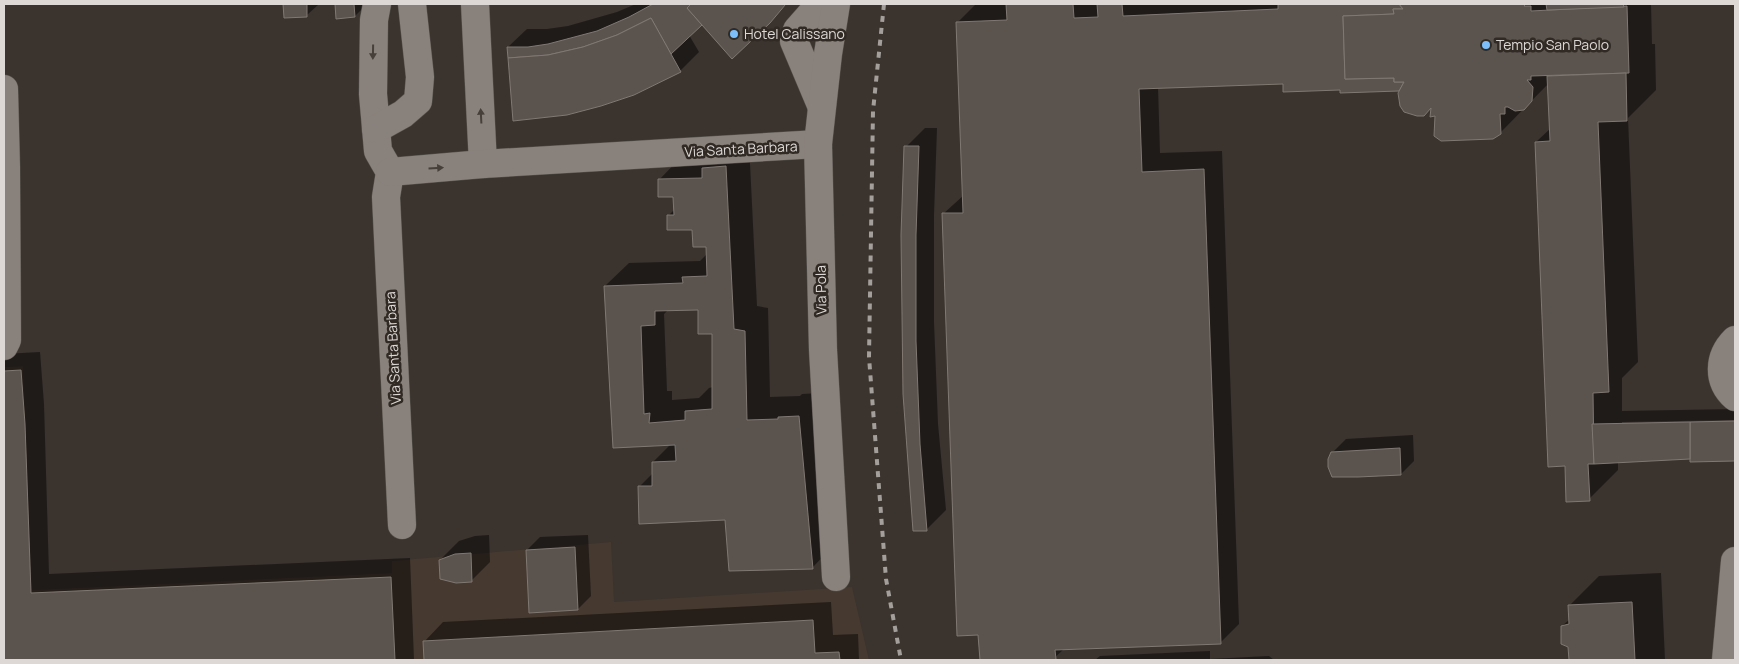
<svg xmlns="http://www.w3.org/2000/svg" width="1739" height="664" font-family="Manrope,sans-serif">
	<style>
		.built { fill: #463930 }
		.shadow { fill: #0007; fill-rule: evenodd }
		.building { fill: #5b534e; stroke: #807872; fill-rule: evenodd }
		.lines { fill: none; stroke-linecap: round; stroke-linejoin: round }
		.minor-casing { stroke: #56504b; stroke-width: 29 }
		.minor { stroke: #89817b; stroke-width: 28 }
		.rail { stroke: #a59f9b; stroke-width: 4; stroke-dasharray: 6 6; stroke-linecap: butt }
		.oneway { fill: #463f3a }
		.poi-dot { fill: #7cbef9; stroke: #302924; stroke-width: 2 }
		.labels { text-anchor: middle; stroke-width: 5; stroke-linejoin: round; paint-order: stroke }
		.poi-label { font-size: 14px; fill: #ddd8d5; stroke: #302924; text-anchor: start }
		.street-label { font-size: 14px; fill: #ddd8d5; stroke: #302924 }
	</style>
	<rect width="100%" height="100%" fill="#3a332e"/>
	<!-- built -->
	<path class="built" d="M 23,366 L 32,590 L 392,573 L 392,561 L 611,542 L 614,602 L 852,587 L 869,660 L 4,660 L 4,367 Z"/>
	<!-- shadow -->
	<g class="shadow">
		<path d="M 284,4 L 319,4 L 307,15 L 285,17 Z"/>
		<path d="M 336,4 L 367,4 L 355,16 L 337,17 Z"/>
		<path d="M 636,4 L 787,4 L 769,22 L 702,23 L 689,35 L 699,52 L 680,71 L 508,47 L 527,29 L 547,29 L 568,26 L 617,12 Z"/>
		<path d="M 976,4 L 1651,4 L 1652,44 L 1655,44 L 1656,90 L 1628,118 L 1638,362 L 1622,378 L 1622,411 L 1735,409 L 1735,420 L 1622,422 L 1622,425 L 1735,422 L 1735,460 L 1691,461 L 1691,458 L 1618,461 L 1618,470 L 1589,499 L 1566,465 L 1536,142 L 1551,128 L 1549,83 L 1500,133 L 1436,115 L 1433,105 L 1401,90 L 1342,92 L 1341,89 L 1284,82 L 1158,87 L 1160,153 L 1222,151 L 1239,624 L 1220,643 L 1064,649 L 1052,660 L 1046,660 L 1043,658 L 981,660 L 943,214 L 964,195 L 957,23 Z"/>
		<path d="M 925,128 L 937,128 L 934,215 L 934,322 L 938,424 L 946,510 L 927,529 L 914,530 L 906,147 Z"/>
		<path d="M 749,143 L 757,306 L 768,308 L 770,397 L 800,396 L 802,394 L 822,393 L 835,544 L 812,568 L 727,519 L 639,487 L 653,473 L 653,462 L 671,444 L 614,447 L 605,286 L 629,263 L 700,261 L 707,254 L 707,246 L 694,229 L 668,216 L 675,209 L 675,196 L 659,180 L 682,156 ZM 669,309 L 699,309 L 713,332 L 713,387 L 709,388 L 699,398 L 672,400 L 672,391 L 667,391 L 664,314 Z"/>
		<path d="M 40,352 L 44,404 L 49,574 L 410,558 L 414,660 L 4,660 L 4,354 Z"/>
		<path d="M 1413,435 L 1414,461 L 1401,474 L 1332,453 L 1346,439 Z"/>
		<path d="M 489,535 L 490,562 L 471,581 L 440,560 L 459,541 L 475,536 Z"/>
		<path d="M 588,535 L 591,596 L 578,609 L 527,550 L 540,537 Z"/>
		<path d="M 1661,573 L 1665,660 L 1570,660 L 1570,646 L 1562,626 L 1570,619 L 1570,605 L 1599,576 Z"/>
		<path d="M 831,602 L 833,635 L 858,634 L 859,660 L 425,660 L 425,641 L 443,622 Z"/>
		<path d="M 1210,651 L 1210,659 L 1269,656 L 1274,660 L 1095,660 L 1100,656 Z"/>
	</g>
	<!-- building -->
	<g class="building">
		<path d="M 283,4 L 307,4 L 307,17 L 284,18 Z"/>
		<path d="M 335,4 L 354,4 L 355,17 L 336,19 Z"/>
		<path d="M 653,4 L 691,4 L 687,8 L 702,25 L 671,54 L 651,18 L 617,35 L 583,47 L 548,55 L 508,58 L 507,47 L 528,47 L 548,44 L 597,31 L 629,17 Z"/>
		<path d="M 691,4 L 786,4 L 770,23 L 732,59 L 687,8 Z"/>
		<path d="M 1006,4 L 1073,4 L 1074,18 L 1098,17 L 1097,4 L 1122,4 L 1123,16 L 1278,9 L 1278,4 L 1399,4 L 1403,9 L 1393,9 L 1394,14 L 1343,16 L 1345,79 L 1394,78 L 1394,82 L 1404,82 L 1399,91 L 1340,93 L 1340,90 L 1283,92 L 1283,84 L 1139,89 L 1142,172 L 1204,169 L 1221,644 L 1055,650 L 1056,659 L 1053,660 L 980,660 L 978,635 L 957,636 L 942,213 L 963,213 L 956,22 L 1007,20 Z"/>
		<path d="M 1399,4 L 1526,4 L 1524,6 L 1531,6 L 1531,11 L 1627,6 L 1629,73 L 1531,76 L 1531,80 L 1527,80 L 1533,87 L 1532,101 L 1524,110 L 1515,111 L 1508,107 L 1505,107 L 1505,114 L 1500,114 L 1501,134 L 1493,139 L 1441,141 L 1434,136 L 1435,116 L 1430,117 L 1431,108 L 1424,116 L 1417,116 L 1404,112 L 1400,106 L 1398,93 L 1404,82 L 1394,82 L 1394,78 L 1345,79 L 1343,16 L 1394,14 L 1393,9 L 1403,9 Z"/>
		<path d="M 1546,4 L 1623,4 L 1624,7 L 1547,10 Z"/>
		<path d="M 651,18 L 681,72 L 634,95 L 601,106 L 567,115 L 513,121 L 508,58 L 548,55 L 583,47 L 617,35 Z"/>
		<path d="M 1626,73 L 1627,121 L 1598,122 L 1609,392 L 1593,393 L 1594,464 L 1588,464 L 1590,501 L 1566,502 L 1565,466 L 1548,467 L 1535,142 L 1550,141 L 1547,76 Z"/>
		<path d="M 904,146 L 919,146 L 916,235 L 916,341 L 920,444 L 927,531 L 913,531 L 903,394 L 901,235 Z"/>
		<path d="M 726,166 L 734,329 L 745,331 L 747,420 L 778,419 L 778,417 L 799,416 L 813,569 L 729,571 L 725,520 L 639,524 L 638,486 L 652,486 L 652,462 L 676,461 L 675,445 L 613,448 L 604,286 L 683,283 L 682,277 L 707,276 L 706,247 L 693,247 L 692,230 L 667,230 L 667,215 L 674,215 L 673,197 L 658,197 L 658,179 L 702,178 L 702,168 ZM 698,310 L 698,334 L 712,334 L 712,409 L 685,411 L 685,420 L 649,423 L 650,413 L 644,414 L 641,326 L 655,325 L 655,311 Z"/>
		<path d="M 21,370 L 25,424 L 31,593 L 391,577 L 395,660 L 4,660 L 4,371 Z"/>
		<path d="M 1735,421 L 1735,461 L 1690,462 L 1690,422 Z"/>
		<path d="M 1690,422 L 1690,459 L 1594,464 L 1592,424 Z"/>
		<path d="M 1400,448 L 1401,475 L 1358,477 L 1332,477 L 1328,467 L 1328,459 L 1331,452 Z"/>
		<path d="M 575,547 L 578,610 L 529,613 L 526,550 Z"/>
		<path d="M 471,553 L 472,582 L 456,583 L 440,579 L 439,560 L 455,554 Z"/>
		<path d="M 1632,602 L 1635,660 L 1569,660 L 1568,647 L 1561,644 L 1561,626 L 1569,624 L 1568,605 Z"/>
		<path d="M 813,620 L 815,653 L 839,652 L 840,660 L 424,660 L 423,641 Z"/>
	</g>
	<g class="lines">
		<!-- minor casing -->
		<g class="minor-casing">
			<g id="minor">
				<path d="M 377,4 L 374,20 L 373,94 L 378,151 L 390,172 L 386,197 L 402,525"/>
				<path d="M 475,4 L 483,164"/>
				<path d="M 820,4 L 797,30 L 794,41 L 821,105"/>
				<path d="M 4,89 L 6,167 L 7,340 L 4,346"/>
				<path d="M 376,129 L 403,114 L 418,101 L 420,77 L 412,4"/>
				<path d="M 390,172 L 483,164 L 818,144"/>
				<path d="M 1735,340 C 1718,357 1717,381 1735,397"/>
				<path d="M 836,577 L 823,350 L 818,144 L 828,54 L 836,4"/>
				<path d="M 1726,660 L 1735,561"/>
			</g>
		</g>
		<!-- minor -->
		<use href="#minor" class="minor"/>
		<!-- rail -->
		<path class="rail" d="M 884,4 L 873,111 L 869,357 L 886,579 L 901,660"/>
	</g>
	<!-- one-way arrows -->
	<defs><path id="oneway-solid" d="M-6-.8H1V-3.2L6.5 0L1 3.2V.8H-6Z" transform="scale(1.25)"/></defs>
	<g class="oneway">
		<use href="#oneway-solid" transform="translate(373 52) rotate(91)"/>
		<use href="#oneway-solid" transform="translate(481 116) rotate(-93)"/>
		<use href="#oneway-solid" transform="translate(436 168) rotate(-4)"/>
	</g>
	<!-- markers -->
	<g class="poi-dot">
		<circle cx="734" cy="34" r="5"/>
		<circle cx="1486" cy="45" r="5"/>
	</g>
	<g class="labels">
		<!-- poi labels -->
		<g class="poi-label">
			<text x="744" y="39">Hotel Calissano</text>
			<text x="1496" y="50">Tempio San Paolo</text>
		</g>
		<!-- street labels -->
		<g class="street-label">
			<text transform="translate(741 149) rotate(-3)" y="5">Via Santa Barbara</text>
			<text transform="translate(821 290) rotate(-91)" y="5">Via Pola</text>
			<text transform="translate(393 348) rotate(-93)" y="5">Via Santa Barbara</text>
		</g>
	</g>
	<!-- border -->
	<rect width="1739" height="664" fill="none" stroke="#ddd8d5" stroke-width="10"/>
</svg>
